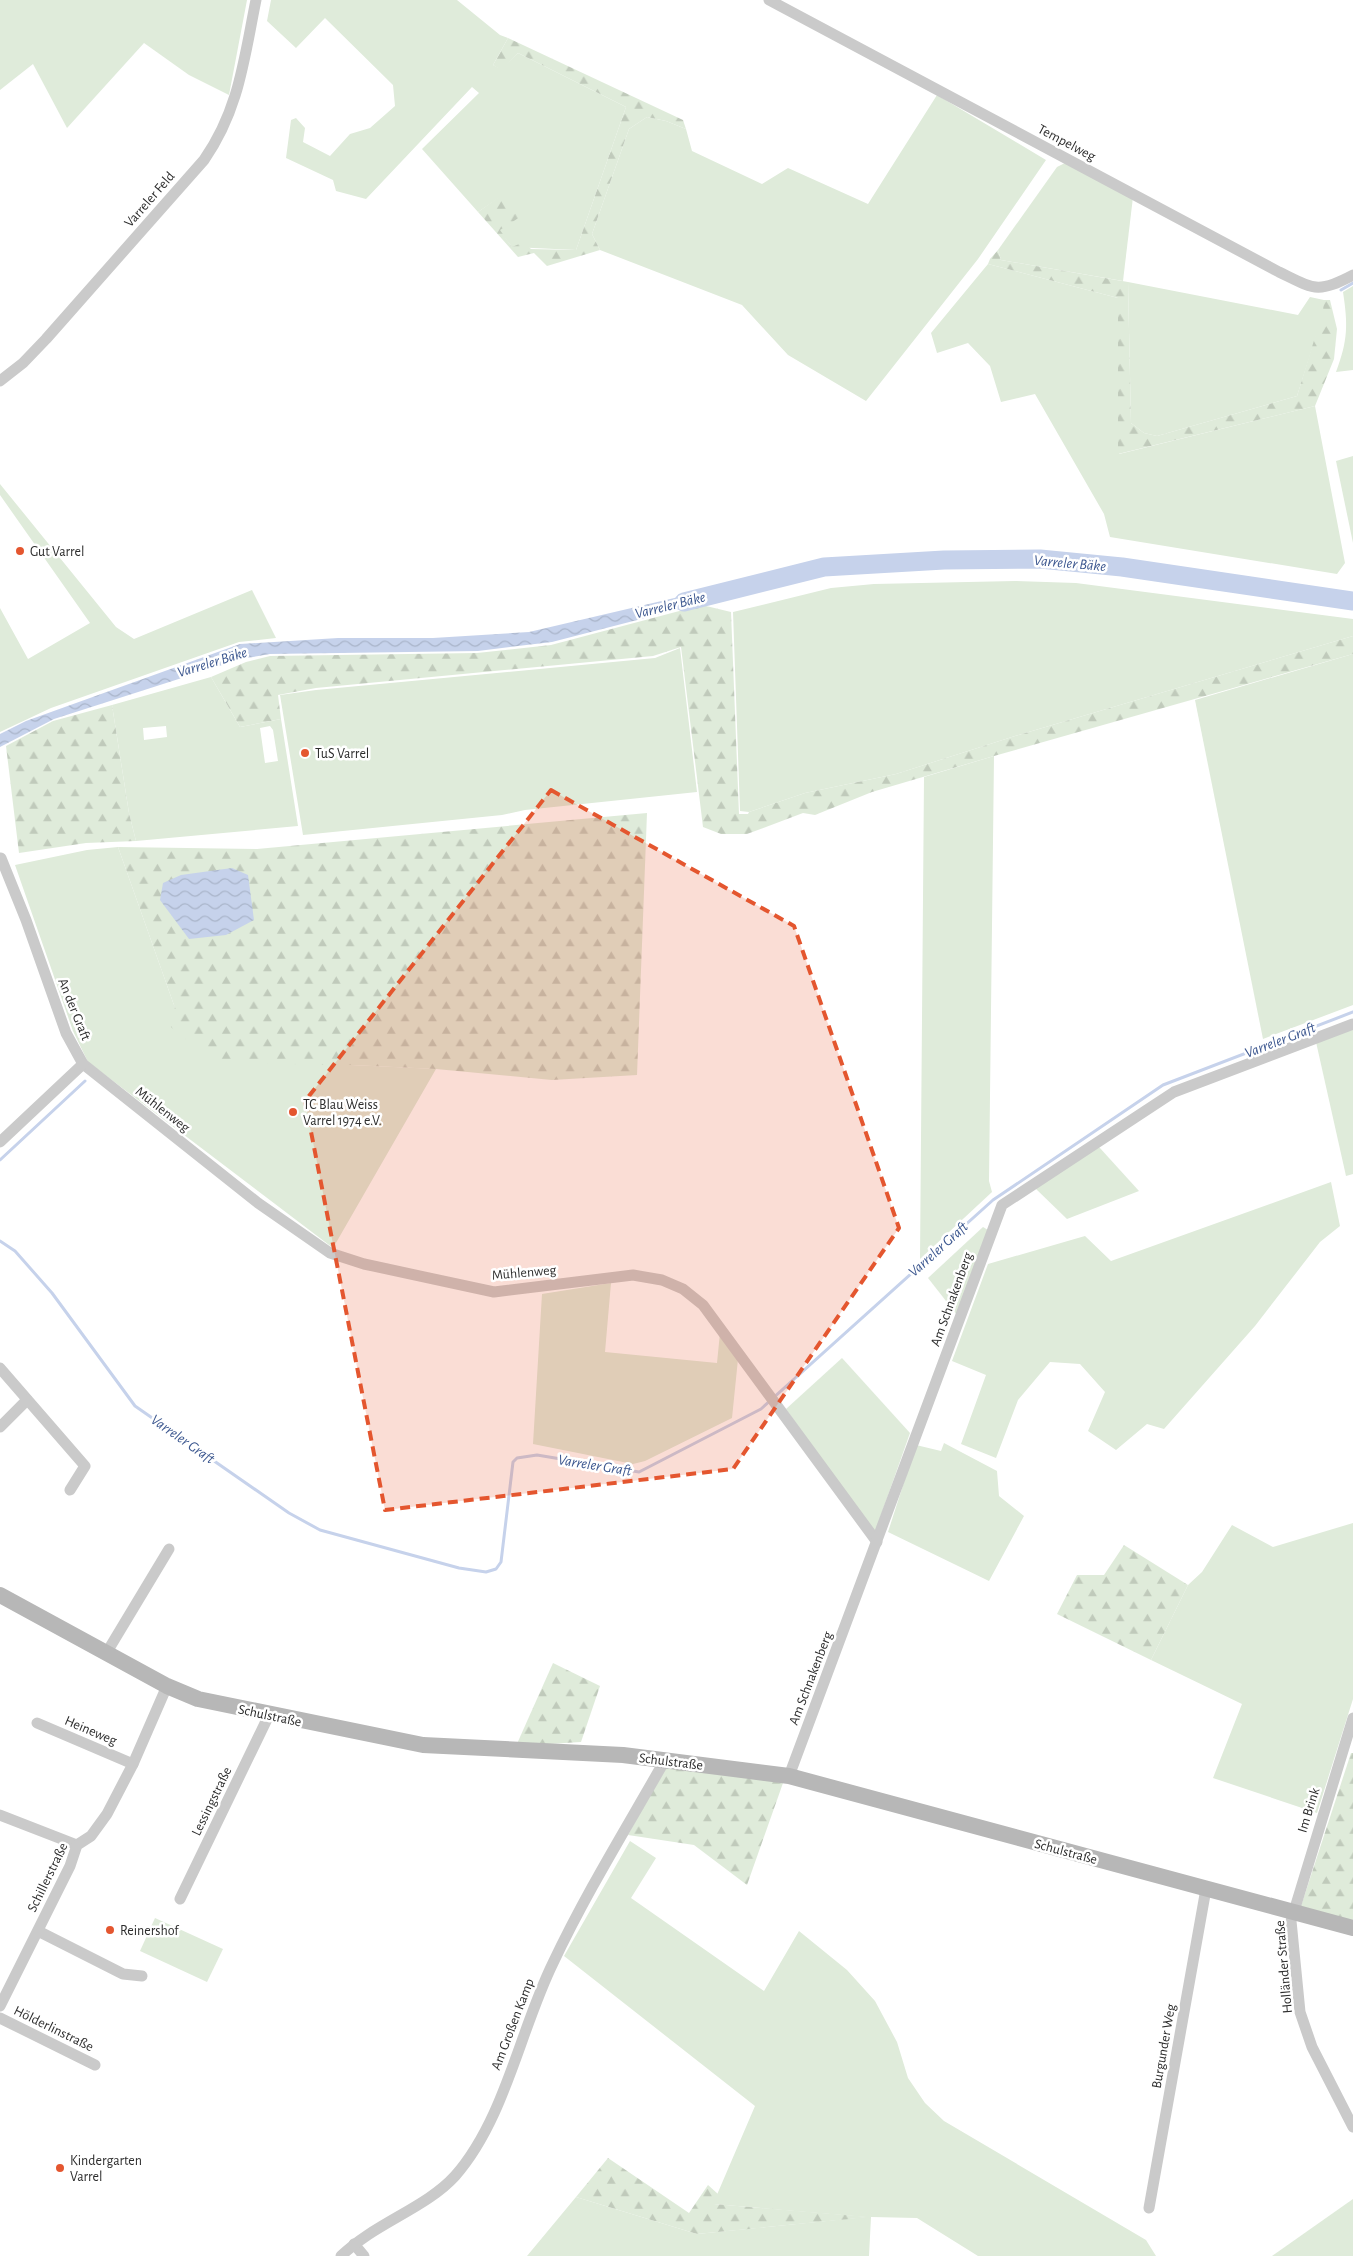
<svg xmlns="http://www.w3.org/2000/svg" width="1353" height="2256" font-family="'Alegreya Sans',sans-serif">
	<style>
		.green { fill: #dfebda; fill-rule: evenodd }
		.forest { fill: url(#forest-firs) }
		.water { fill: url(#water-waves) }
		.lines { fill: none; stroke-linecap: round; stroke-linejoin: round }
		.stream { stroke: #c6d2eb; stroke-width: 3 }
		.river { stroke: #c6d2eb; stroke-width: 19 }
		.street { stroke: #cacaca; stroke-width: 11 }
		.secondary { stroke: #b7b7b7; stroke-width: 16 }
		.marked { fill: #e4562f; fill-opacity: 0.2; stroke: #e4562f; stroke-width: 4; stroke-dasharray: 10 6; stroke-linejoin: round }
		.poi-dot { fill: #e4562f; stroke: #fff; stroke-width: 2 }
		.labels { text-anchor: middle; stroke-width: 5; stroke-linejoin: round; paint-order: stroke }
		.street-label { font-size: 14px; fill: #2d2d2d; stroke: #fff }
		.poi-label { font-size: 14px; fill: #2d2d2d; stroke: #fff; text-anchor: start }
		.water-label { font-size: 15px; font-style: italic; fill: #3c578f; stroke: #fff }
	</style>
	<defs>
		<pattern id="forest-firs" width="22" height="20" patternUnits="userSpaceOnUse" patternTransform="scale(1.25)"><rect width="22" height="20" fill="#dfebda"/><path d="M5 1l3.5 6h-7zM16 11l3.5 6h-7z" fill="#c0cabb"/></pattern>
		<pattern id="water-waves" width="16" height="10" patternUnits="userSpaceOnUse" patternTransform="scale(1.25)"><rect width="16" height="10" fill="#c6d2eb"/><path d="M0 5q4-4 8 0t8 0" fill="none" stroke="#aab5ca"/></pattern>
	</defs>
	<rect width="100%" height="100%" fill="#fff"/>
	<!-- green -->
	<g class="green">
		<path d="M 0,0 L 247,0 L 229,95 L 189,75 L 144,43 L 67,128 L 33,64 L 0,90 Z"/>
		<path d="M 271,0 L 457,0 L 500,35 L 508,38 L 493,65 L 501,69 L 518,53 L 626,107 L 576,250 L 512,247 L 499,230 L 506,193 L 478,212 L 422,149 L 479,93 L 472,87 L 366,199 L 336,191 L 333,180 L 286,158 L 291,120 L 296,118 L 305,128 L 303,142 L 330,156 L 350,134 L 370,128 L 395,106 L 393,85 L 325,18 L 296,48 L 267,21 Z"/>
		<path d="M 937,95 L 1046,160 L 978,259 L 866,401 L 788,355 L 742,305 L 600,250 L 592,234 L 629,129 L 647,117 L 666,121 L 686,129 L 692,151 L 762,184 L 788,168 L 868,204 Z"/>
		<path d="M 1067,162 L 1133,197 L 1123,281 L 1001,260 L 998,250 L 1057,167 Z"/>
		<path d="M 988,264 L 1118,298 L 1119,454 L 1315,406 L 1345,563 L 1337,574 L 1110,537 L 1104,514 L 1035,394 L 1001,402 L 990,366 L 968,343 L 937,353 L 931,333 Z"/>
		<path d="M 1128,282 L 1298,315 L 1310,297 L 1324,300 L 1324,311 L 1297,396 L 1157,436 L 1144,433 L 1131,423 Z"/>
		<path d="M 1353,286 L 1353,370 L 1336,372 C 1348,340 1348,325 1343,292 Z"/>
		<path d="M 1353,456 L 1353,543 L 1336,461 Z"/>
		<path d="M 0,484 L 116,627 L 134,639 L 252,590 L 276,638 L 239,642 L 51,708 L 0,732 L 0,608 L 28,659 L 90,623 L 0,495 Z"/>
		<path d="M 1015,581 L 1076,583 L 1353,619 L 1353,636 L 1015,736 L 896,774 L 805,793 L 749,812 L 740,811 L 733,612 L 831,588 L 874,584 Z"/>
		<path d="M 680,648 L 697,792 L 525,810 L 502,815 L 303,835 L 280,695 L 316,690 L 655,658 Z"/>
		<path d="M 1353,654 L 1353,1005 L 1263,1039 L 1195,700 Z"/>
		<path d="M 211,677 L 240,727 L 281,719 L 298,826 L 136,841 L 129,813 L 112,705 ZM 166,726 L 167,737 L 144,740 L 143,728 ZM 270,726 L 273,730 L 278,761 L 265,763 L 260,728 Z"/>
		<path d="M 994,756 L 989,1181 L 992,1192 L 920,1259 L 924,777 Z"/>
		<path d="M 118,847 L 175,1008 L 351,1065 L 436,1069 L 333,1248 L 88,1062 L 73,1031 L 15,865 L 87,850 Z"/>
		<path d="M 1353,1028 L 1353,1174 L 1346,1176 L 1316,1042 Z"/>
		<path d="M 1099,1147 L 1139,1191 L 1067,1219 L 1035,1188 Z"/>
		<path d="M 1331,1182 L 1340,1226 L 1320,1242 L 1255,1326 L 1164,1429 L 1147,1424 L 1116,1450 L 1088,1431 L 1105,1392 L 1080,1364 L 1050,1362 L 1018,1400 L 996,1458 L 961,1444 L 986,1375 L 952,1361 L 988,1264 L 1085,1236 L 1111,1261 Z"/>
		<path d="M 983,1227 L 988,1230 L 957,1315 L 928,1278 Z"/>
		<path d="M 611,1283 L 605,1352 L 717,1363 L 720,1333 L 738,1359 L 732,1418 L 645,1461 L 633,1464 L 533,1444 L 542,1294 Z"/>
		<path d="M 842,1358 L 910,1433 L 874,1535 L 786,1409 Z"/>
		<path d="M 944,1443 L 997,1471 L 999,1496 L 1024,1516 L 989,1581 L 888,1532 L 916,1445 L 941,1451 Z"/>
		<path d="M 1353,1523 L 1353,1699 L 1317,1813 L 1213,1778 L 1242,1704 L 1151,1660 L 1188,1585 L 1202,1572 L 1232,1525 L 1273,1547 Z"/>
		<path d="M 630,1841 L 656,1858 L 631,1898 L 764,1991 L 799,1931 L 847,1970 L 875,2001 L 897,2042 L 908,2078 L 925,2103 L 944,2121 L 1146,2240 L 1156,2256 L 978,2256 L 917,2218 L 871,2217 L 869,2256 L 527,2256 L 576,2197 L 697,2234 L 866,2217 L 713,2204 L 755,2106 L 564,1956 Z"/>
		<path d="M 155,1918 L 223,1949 L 207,1982 L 140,1951 Z"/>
		<path d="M 1353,2199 L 1353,2256 L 1272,2256 Z"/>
	</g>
	<!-- forest -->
	<g class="forest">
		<path d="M 508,38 L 683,120 L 686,129 L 666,121 L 647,117 L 629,129 L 592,234 L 600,250 L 547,266 L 534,253 L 518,257 L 478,212 L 506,192 L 516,203 L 520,217 L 500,230 L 512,247 L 524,242 L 531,249 L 576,250 L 626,107 L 518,53 L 501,70 L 493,65 Z"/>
		<path d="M 998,250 L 1001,260 L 1128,282 L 1131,423 L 1144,433 L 1157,436 L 1297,396 L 1323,311 L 1324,300 L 1330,300 L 1337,329 L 1334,359 L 1315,406 L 1118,454 L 1118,298 L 988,264 L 990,259 Z"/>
		<path d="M 702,605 L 731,612 L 739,814 L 748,814 L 749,812 L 805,793 L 896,774 L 1015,736 L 1353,636 L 1353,654 L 994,756 L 872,792 L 815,815 L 803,813 L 747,834 L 721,834 L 703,827 L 681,647 L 653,656 L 316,688 L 278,695 L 281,719 L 240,727 L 211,677 L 246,662 L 270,656 L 477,653 L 551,645 Z"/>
		<path d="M 112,705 L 129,813 L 136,841 L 86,843 L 19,853 L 6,746 L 53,721 Z"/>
		<path d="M 647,813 L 637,1075 L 552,1080 L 436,1069 L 351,1065 L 215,1063 L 166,1023 L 175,1008 L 118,847 L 257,849 Z"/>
		<path d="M 1124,1545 L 1188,1585 L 1151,1660 L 1057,1614 L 1077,1575 L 1104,1575 Z"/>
		<path d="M 553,1663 L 600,1686 L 581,1742 L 516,1746 Z"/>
		<path d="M 1351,1753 L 1353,1753 L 1353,1922 L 1300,1909 Z"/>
		<path d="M 667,1764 L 783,1783 L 747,1885 L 694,1845 L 628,1835 Z"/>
		<path d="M 608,2158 L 689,2213 L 708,2185 L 718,2194 L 714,2204 L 870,2217 L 697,2234 L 576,2197 Z"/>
	</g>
	<!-- water -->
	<g class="water">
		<path d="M 700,592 L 709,596 L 703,603 L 552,642 L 518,646 L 478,651 L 270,654 L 241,659 L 54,719 L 0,747 L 0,734 L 26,721 L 240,644 L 338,638 L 433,638 L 529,632 Z"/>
		<path d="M 232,868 L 248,875 L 254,920 L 226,935 L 189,939 L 160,900 L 163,883 L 181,875 Z"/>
	</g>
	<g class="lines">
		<!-- stream -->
		<g class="stream">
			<path d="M 1341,290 L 1353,283"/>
			<path d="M 0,1160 L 85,1081"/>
			<path d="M 0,1241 L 15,1251 L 52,1293 L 135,1406 L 289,1513 L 320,1530 L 459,1568 L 486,1572 L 496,1569 L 501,1562 L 513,1462 L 517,1458 L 537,1455 L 639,1472 L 761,1409 L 993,1200 L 1163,1085 L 1353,1012"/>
		</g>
		<!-- river -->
		<path class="river" d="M 684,602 L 824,567 L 944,560 L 1040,559 L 1122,567 L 1353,601"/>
		<!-- street -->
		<g class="street">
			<path d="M 769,0 L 1279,272 C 1314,289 1317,294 1353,275"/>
			<path d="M 0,381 L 23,363 L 46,339 L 204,160 C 239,110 244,59 256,0"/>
			<path d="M 1,858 L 26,920 L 66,1033 L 83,1064 L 258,1203 L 330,1253 L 364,1264 L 494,1292 L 633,1275 L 662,1280 L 683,1289 L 703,1305 L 877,1542"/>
			<path d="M 0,1142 L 83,1064"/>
			<path d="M 0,1368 L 85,1466 L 70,1490"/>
			<path d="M 0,1427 L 27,1400"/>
			<path d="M 107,1652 L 169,1549"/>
			<path d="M 1353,1718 L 1291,1921 L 1300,2012 L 1312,2047 L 1353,2127"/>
			<path d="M 37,1723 L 133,1764"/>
			<path d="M 789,1776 L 1002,1205 L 1174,1092 L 1353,1024"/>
			<path d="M 0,1815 L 77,1845"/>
			<path d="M 180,1899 L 269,1715"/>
			<path d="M 38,1931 L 123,1974 L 142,1976"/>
			<path d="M 0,2006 L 70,1866 L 77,1845 L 91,1836 L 107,1814 L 133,1764 L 167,1686"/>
			<path d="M 0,2018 L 95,2065"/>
			<path d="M 1149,2208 L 1206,1889"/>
			<path d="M 354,2244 L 364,2256"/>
			<path d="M 341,2256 C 375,2223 426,2208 455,2176 C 505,2119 520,2030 553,1963 C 586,1893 627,1827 665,1760"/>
		</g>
		<!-- secondary -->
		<path class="secondary" d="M 0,1595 L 167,1686 L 198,1699 L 423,1745 L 623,1755 L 789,1776 L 1353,1928"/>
	</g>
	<!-- marked area -->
	<path class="marked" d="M 551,790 L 794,926 L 899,1228 L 733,1469 L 385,1510 L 305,1101 Z"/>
	<!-- markers -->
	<g class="poi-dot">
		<circle cx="20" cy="551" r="5"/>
		<circle cx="305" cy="753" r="5"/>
		<circle cx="293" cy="1112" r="5"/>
		<circle cx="110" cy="1930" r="5"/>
		<circle cx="60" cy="2168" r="5"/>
	</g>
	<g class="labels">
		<!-- street labels -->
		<g class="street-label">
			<text transform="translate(1067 142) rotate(28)" y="5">Tempelweg</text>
			<text transform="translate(149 199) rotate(-49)" y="5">Varreler Feld</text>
			<text transform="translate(75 1009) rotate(68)" y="5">An der Graft</text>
			<text transform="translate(163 1109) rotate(38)" y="5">Mühlenweg</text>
			<text transform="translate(524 1272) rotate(-5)" y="5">Mühlenweg</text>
			<text transform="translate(951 1299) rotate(-70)" y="5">Am Schnakenberg</text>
			<text transform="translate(810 1678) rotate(-69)" y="5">Am Schnakenberg</text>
			<text transform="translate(270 1715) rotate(12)" y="5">Schulstraße</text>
			<text transform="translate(91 1730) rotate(23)" y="5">Heineweg</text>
			<text transform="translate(671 1761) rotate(7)" y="5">Schulstraße</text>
			<text transform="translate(211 1801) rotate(-64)" y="5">Lessingstraße</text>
			<text transform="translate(1308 1810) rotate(-73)" y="5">Im Brink</text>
			<text transform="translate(1066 1851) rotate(15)" y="5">Schulstraße</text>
			<text transform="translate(47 1877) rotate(-64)" y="5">Schillerstraße</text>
			<text transform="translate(1283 1967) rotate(-95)" y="5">Holländer Straße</text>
			<text transform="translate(512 2024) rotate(-69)" y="5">Am Großen Kamp</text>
			<text transform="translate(54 2028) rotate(26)" y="5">Hölderlinstraße</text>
			<text transform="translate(1163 2046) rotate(-80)" y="5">Burgunder Weg</text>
		</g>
		<!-- poi labels -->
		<g class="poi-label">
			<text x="30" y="556">Gut Varrel</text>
			<text x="315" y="758">TuS Varrel</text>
			<text x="303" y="1109">TC Blau Weiss<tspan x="303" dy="16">Varrel 1974 e.V.</tspan></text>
			<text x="120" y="1935">Reinershof</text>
			<text x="70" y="2165">Kindergarten<tspan x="70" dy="16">Varrel</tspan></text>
		</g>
		<!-- water labels -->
		<g class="water-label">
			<text transform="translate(1070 563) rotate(5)" y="5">Varreler Bäke</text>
			<text transform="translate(670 605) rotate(-14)" y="5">Varreler Bäke</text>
			<text transform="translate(212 662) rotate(-17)" y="5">Varreler Bäke</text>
			<text transform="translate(1280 1040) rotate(-21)" y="5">Varreler Graft</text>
			<text transform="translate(938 1249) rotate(-42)" y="5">Varreler Graft</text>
			<text transform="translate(183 1439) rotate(35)" y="5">Varreler Graft</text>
			<text transform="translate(595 1465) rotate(9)" y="5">Varreler Graft</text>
		</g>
	</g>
</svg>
